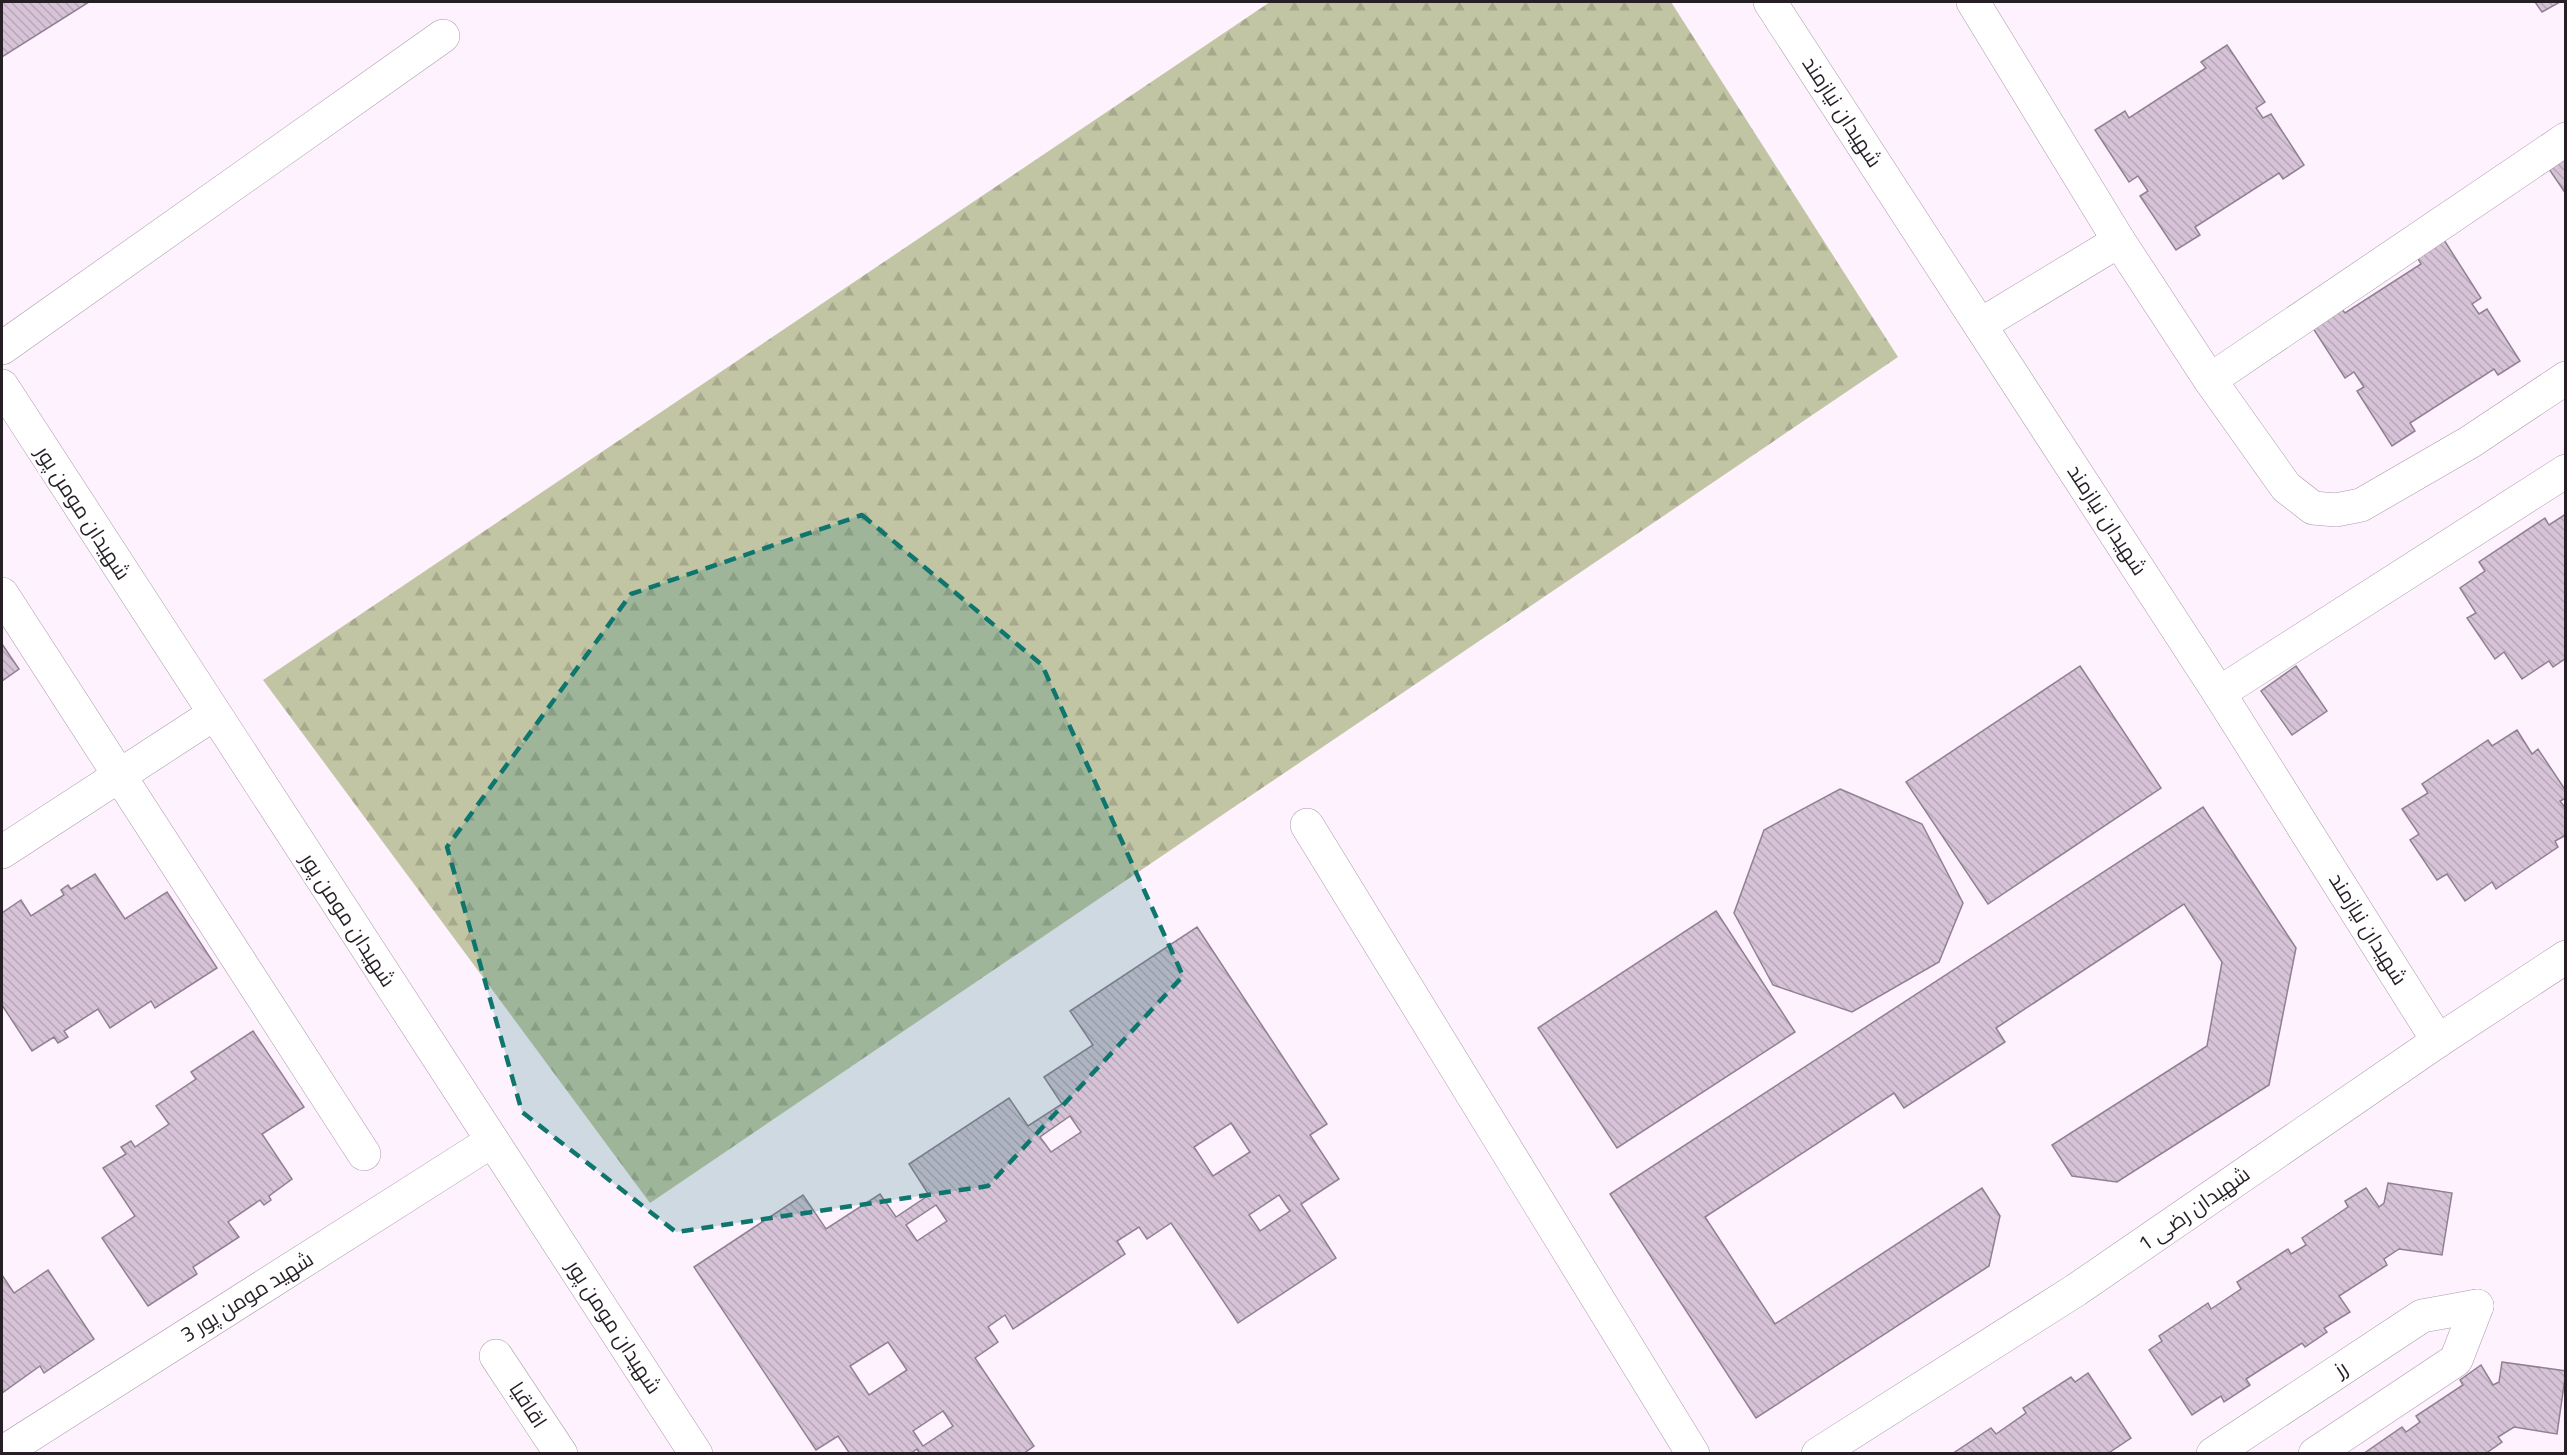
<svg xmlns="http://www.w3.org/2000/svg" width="2567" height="1455" font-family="'Titillium Web',Cairo,sans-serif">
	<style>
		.forest { fill: url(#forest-firs) }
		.building { fill: url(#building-back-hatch); stroke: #917f92; stroke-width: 1.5; fill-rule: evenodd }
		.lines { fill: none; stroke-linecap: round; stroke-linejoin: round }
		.street-casing { stroke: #ab99ac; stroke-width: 34 }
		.secondary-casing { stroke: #ab99ac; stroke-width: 34 }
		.street { stroke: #fff; stroke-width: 33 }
		.secondary { stroke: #fff; stroke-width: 33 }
		.marked { fill: #0f766e; fill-opacity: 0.2; stroke: #0f766e; stroke-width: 4.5; stroke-dasharray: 12 8; stroke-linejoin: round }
		.labels { text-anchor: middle; stroke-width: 4.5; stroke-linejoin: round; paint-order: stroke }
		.street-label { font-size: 21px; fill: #261f26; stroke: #fff }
	</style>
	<defs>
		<pattern id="forest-firs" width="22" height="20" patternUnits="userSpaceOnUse" patternTransform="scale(1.5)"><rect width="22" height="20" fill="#c2c5a4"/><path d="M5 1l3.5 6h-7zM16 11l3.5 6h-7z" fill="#a7a98d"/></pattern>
		<pattern id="building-back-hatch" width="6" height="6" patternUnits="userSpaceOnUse" patternTransform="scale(1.5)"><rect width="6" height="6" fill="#d6c3d7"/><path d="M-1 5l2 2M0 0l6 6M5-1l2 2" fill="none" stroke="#b8a7b8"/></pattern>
	</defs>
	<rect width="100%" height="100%" fill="#fef2fe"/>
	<!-- forest -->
	<path class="forest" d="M 1270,2 L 1671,2 L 1898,357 L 650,1203 L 263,680 Z"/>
	<!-- building -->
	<g class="building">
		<path d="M 2,2 L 89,2 L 2,57 Z"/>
		<path d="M 2535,2 L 2560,2 L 2542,12 Z"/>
		<path d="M 2227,45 L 2265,102 L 2256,108 L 2263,118 L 2271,114 L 2304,165 L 2283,179 L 2279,173 L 2195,227 L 2200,235 L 2176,250 L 2140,196 L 2148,191 L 2138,176 L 2129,182 L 2095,130 L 2125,111 L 2129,118 L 2206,68 L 2201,62 Z"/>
		<path d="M 2566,158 L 2566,194 L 2549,169 Z"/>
		<path d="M 2444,240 L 2481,298 L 2472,304 L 2479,314 L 2487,309 L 2520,361 L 2498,375 L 2494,369 L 2410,423 L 2415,431 L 2392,446 L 2357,391 L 2364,387 L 2354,372 L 2345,378 L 2311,325 L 2340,307 L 2345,313 L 2421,264 L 2417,257 Z"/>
		<path d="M 2566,514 L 2566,658 L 2553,667 L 2549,661 L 2522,679 L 2504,652 L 2495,659 L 2467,618 L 2476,613 L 2460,588 L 2485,571 L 2479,562 L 2545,518 L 2549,525 Z"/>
		<path d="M 2,644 L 19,669 L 2,681 Z"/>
		<path d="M 2080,666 L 2161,788 L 1988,904 L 1906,782 Z"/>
		<path d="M 2296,666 L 2327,711 L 2292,735 L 2261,691 Z"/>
		<path d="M 2517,730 L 2532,754 L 2538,749 L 2566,791 L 2566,798 L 2560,801 L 2566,809 L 2566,835 L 2555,841 L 2558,847 L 2496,889 L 2492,882 L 2465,901 L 2447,874 L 2437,880 L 2410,840 L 2419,834 L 2402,809 L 2428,793 L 2422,784 L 2488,740 L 2492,746 Z"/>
		<path d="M 1840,789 L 1922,824 L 1963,903 L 1939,962 L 1852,1012 L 1773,985 L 1734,913 L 1764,830 Z"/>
		<path d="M 2203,807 L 2296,948 L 2269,1085 L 2117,1182 L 2072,1176 L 2052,1145 L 2207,1046 L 2222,962 L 2184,904 L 1996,1028 L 2005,1042 L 1904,1108 L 1894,1093 L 1705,1217 L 1775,1324 L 1982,1188 L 2000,1216 L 1989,1266 L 1756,1418 L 1610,1194 Z"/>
		<path d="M 95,874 L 125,919 L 167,892 L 217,968 L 155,1008 L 151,1001 L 110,1028 L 98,1009 L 64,1031 L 68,1037 L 58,1043 L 54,1037 L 32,1051 L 2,1005 L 2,913 L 21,900 L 31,916 L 64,895 L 61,890 L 68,885 L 71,889 Z"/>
		<path d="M 1716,911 L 1795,1032 L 1617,1148 L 1538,1028 Z"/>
		<path d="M 1197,927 L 1327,1124 L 1310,1135 L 1339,1179 L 1301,1204 L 1336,1258 L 1238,1323 L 1171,1223 L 1147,1239 L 1139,1227 L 1117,1241 L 1125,1254 L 1013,1329 L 1005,1315 L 988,1327 L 998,1342 L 975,1358 L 1034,1446 L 1023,1454 L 920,1454 L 917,1449 L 910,1454 L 850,1454 L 838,1436 L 816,1450 L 694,1267 L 803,1195 L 826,1229 L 880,1194 L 896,1217 L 929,1195 L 909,1164 L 1009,1098 L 1028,1126 L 1062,1104 L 1044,1077 L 1093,1045 L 1070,1011 ZM 1070,1116 L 1081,1132 L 1051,1152 L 1040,1137 ZM 1231,1123 L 1250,1152 L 1213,1176 L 1194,1147 ZM 1279,1195 L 1290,1211 L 1260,1231 L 1249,1215 ZM 936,1205 L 947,1221 L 917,1241 L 906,1225 ZM 888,1342 L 907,1370 L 869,1395 L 850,1366 ZM 943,1411 L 953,1426 L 923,1446 L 913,1431 Z"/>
		<path d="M 253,1031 L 304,1107 L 262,1134 L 292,1179 L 269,1196 L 271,1200 L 264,1205 L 260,1200 L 228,1222 L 239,1237 L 193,1267 L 197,1274 L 148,1306 L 102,1238 L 135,1216 L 103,1168 L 126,1154 L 121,1147 L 131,1141 L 135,1147 L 169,1124 L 156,1106 L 196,1079 L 191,1072 Z"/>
		<path d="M 2388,1183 L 2452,1193 L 2442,1255 L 2399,1249 L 2384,1259 L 2387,1265 L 2339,1296 L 2350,1312 L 2324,1328 L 2327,1332 L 2305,1347 L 2302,1343 L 2246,1379 L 2250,1385 L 2224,1402 L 2221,1396 L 2192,1415 L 2149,1350 L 2162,1341 L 2159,1336 L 2208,1303 L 2211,1309 L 2241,1289 L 2237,1282 L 2288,1249 L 2291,1254 L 2306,1245 L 2302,1238 L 2348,1207 L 2345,1201 L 2366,1188 L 2379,1207 L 2384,1203 Z"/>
		<path d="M 48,1270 L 94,1339 L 44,1373 L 40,1366 L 2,1393 L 2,1275 L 14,1293 Z"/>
		<path d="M 2502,1362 L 2566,1371 L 2557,1434 L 2514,1427 L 2498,1437 L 2502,1442 L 2485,1454 L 2363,1454 L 2402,1427 L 2406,1432 L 2420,1422 L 2416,1416 L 2463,1385 L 2460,1380 L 2481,1365 L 2493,1385 L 2499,1382 Z"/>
		<path d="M 2088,1373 L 2131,1438 L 2107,1454 L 1952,1454 L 1991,1428 L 1996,1434 L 2026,1413 L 2023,1408 L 2071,1377 L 2075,1382 Z"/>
	</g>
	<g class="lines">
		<!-- street casing -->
		<g class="street-casing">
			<g id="street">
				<path d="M 1770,2 L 2219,693 L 2438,1041"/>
				<path d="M 1973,2 L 2119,241 L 2210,380 L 2286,487 L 2313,508 L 2336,510 L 2361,505 L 2470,442 L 2566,378"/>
				<path d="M 1980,325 L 2119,241"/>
				<path d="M 2,348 L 443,36"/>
				<path d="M 2210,380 L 2566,139"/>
				<path d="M 2,594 L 364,1154"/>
				<path d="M 2219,693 L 2566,471"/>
				<path d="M 1307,825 L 1693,1454"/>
				<path d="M 2,852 L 214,714"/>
				<path d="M 496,1356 L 561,1454"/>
				<path d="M 2,1453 L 492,1141"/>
				<path d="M 1818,1454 L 2076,1290 L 2438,1041 L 2566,957"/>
				<path d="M 2213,1454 L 2422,1316 L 2477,1306"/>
				<path d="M 2315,1454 L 2456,1360 L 2477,1306"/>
			</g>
		</g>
		<!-- secondary casing -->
		<g class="secondary-casing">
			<path id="secondary" d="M 2,386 L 696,1454"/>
		</g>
		<!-- street -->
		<use href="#street" class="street"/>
		<!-- secondary -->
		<use href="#secondary" class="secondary"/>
	</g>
	<!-- marked area -->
	<path class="marked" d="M 862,515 L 1042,665 L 1183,976 L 988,1186 L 676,1232 L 522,1112 L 447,847 L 631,594 Z"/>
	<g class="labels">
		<!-- street labels -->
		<g class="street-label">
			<text transform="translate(1842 112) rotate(57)" y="7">شهیدان نیازمند</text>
			<text transform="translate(83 513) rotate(57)" y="7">شهیدان مومن پور</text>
			<text transform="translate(2107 520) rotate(57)" y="7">شهیدان نیازمند</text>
			<text transform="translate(348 920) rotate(57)" y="7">شهیدان مومن پور</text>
			<text transform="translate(2368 929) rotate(58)" y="7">شهیدان نیازمند</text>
			<text transform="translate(2194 1209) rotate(-35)" y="7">شهیدان رضی 1</text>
			<text transform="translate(247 1297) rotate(-32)" y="7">شهید مومن پور 3</text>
			<text transform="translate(614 1327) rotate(57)" y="7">شهیدان مومن پور</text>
			<text transform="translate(2341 1369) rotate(-33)" y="7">رز</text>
			<text transform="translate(528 1405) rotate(57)" y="7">اقاقیا</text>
		</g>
	</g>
	<!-- border -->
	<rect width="2567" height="1455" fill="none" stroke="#261f26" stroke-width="6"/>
</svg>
